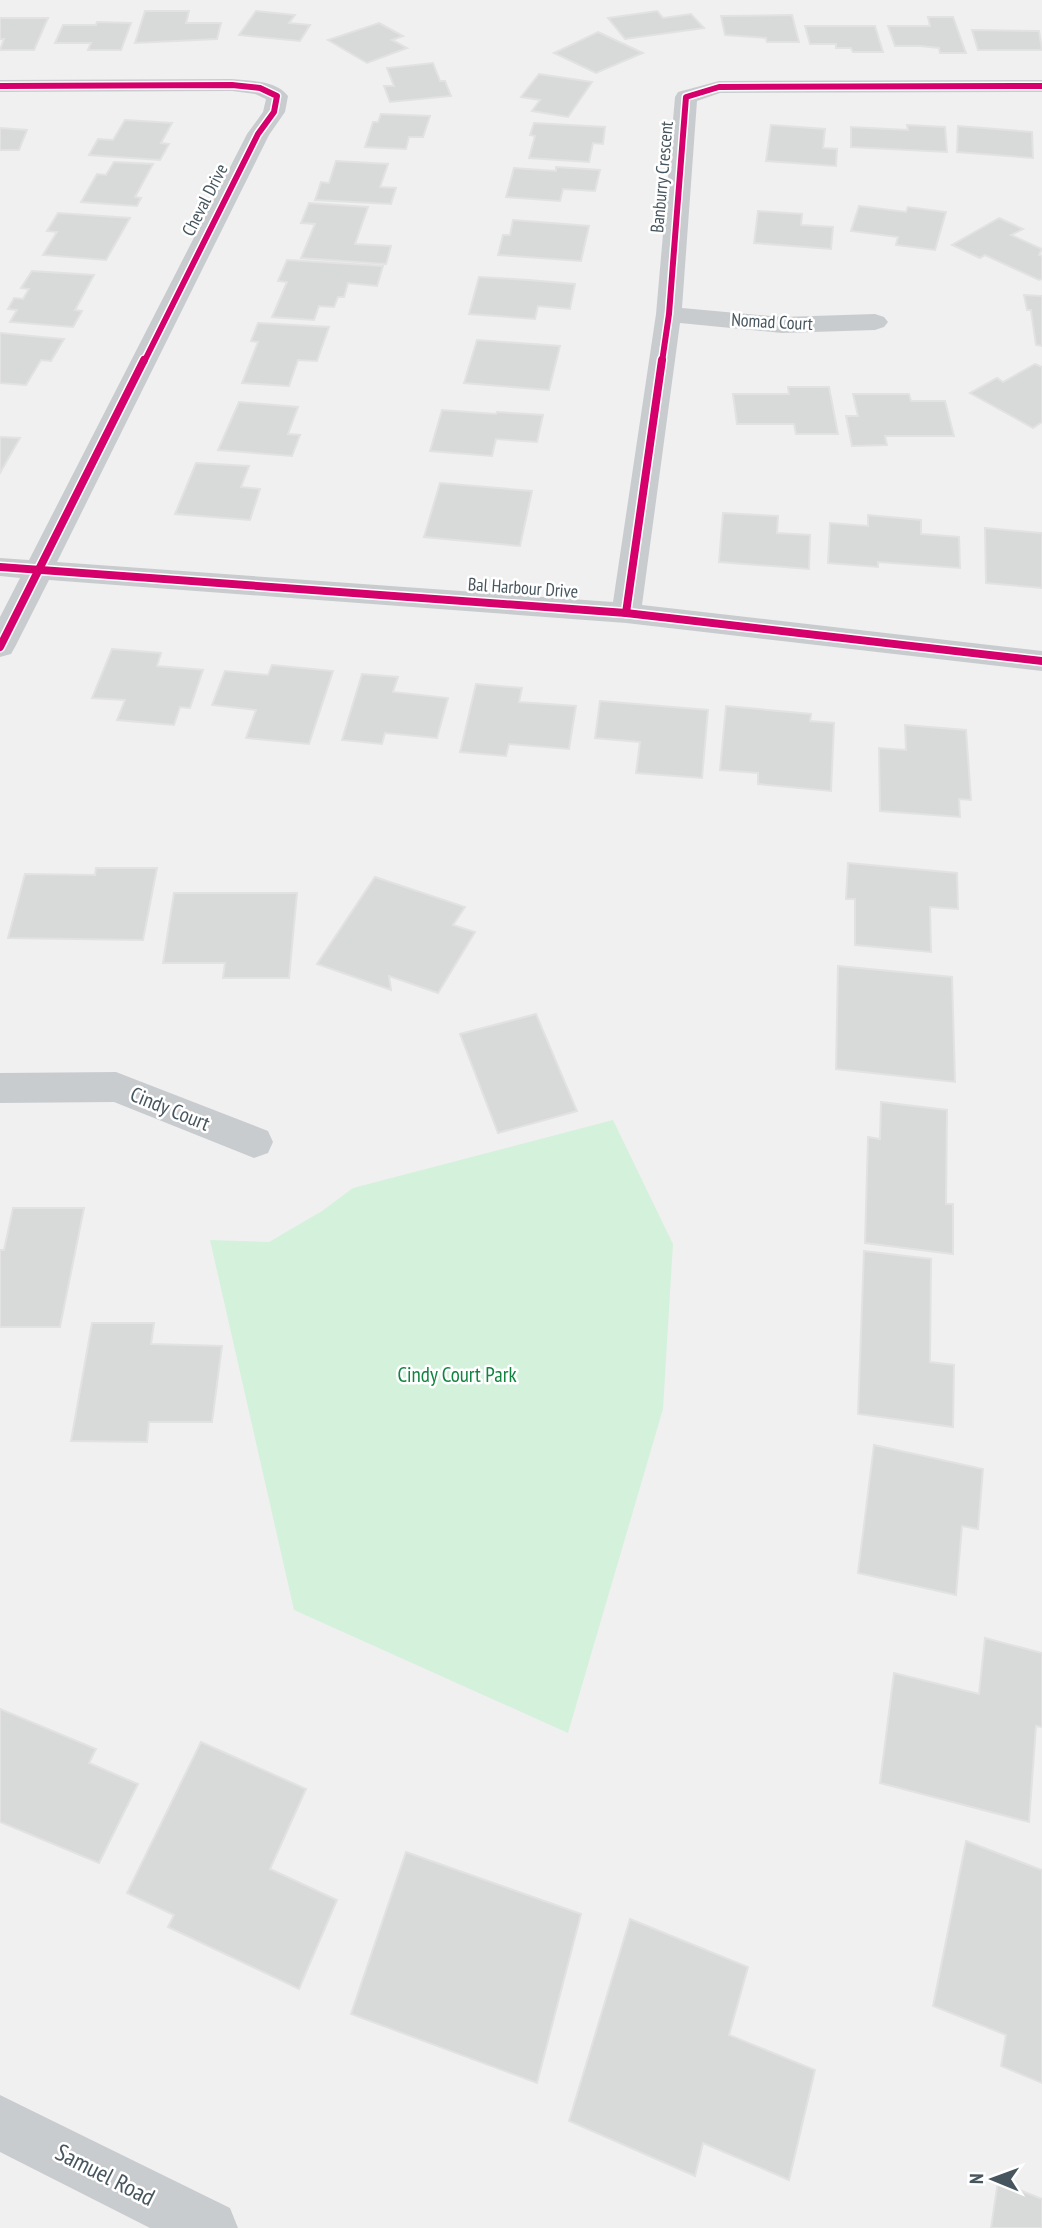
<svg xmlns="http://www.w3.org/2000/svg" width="1042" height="2228" font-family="'PT Sans Narrow',sans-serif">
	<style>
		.green { fill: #d4f1dc }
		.building { fill: #d8d9d9; stroke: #e2e2e3; stroke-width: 2 }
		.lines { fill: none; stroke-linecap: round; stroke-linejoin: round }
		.street { fill: #c9cccf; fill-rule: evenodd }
		.cycleway-far1-casing { stroke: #fff; stroke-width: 9 }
		.cycleway-casing { stroke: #fff; stroke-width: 11 }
		.cycleway-far1 { stroke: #d6006c; stroke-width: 6 }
		.cycleway { stroke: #d6006c; stroke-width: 8 }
		.labels { text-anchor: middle; stroke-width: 5; stroke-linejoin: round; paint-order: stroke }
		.far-street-label { font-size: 18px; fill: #46555e; stroke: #fff }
		.street-label { font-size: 21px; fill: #46555e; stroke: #fff }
		.park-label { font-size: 21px; fill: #128441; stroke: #fff }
		.near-street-label { font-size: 24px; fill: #46555e; stroke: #fff }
	</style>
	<rect width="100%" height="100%" fill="#f1f0f0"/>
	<!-- green -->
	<path class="green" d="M 613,1120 L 673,1244 L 663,1409 L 568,1733 L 294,1610 L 210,1240 L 269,1242 L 322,1211 L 353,1188 Z"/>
	<!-- building -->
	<g class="building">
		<path d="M 145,11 L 189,11 L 186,23 L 221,23 L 217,39 L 135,43 Z"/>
		<path d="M 256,11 L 295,15 L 289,23 L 310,25 L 300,41 L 239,35 Z"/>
		<path d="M 657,11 L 663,18 L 691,14 L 704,28 L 625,39 L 608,18 Z"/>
		<path d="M 792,15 L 799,42 L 767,42 L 766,38 L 725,35 L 721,16 Z"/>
		<path d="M 928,17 L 953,17 L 966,53 L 940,53 L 939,48 L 920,46 L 895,46 L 888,26 L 930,26 Z"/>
		<path d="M 0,18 L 48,18 L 34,50 L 0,50 L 4,39 L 0,39 Z"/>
		<path d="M 97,22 L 131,23 L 121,50 L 88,50 L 91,43 L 55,43 L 63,25 L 96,25 Z"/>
		<path d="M 379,23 L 403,36 L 392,40 L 407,48 L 367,63 L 328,40 Z"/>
		<path d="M 805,26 L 875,26 L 883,52 L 853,52 L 851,48 L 836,48 L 836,44 L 810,44 Z"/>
		<path d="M 972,30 L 1039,31 L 1042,50 L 978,50 Z"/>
		<path d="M 598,32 L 643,53 L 596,73 L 554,53 Z"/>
		<path d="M 433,63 L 440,81 L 445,81 L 451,96 L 390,102 L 384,86 L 394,86 L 387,68 Z"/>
		<path d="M 539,74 L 592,82 L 568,117 L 532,111 L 540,100 L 521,97 Z"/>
		<path d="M 381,114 L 430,116 L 423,137 L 409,137 L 406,149 L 365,147 L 373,122 L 378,122 Z"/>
		<path d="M 125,120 L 172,123 L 161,143 L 169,144 L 160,160 L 89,155 L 98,139 L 113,140 Z"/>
		<path d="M 534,123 L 605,127 L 603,144 L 593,143 L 589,162 L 529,158 L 535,136 L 530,135 Z"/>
		<path d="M 771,125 L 825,129 L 823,148 L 837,149 L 836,166 L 766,161 Z"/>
		<path d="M 907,125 L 945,127 L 947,152 L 851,147 L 851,127 L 908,130 Z"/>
		<path d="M 958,126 L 1032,132 L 1033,158 L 957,152 Z"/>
		<path d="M 0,128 L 27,130 L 19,150 L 0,150 Z"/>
		<path d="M 336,161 L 388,164 L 380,187 L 396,188 L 391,204 L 315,200 L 321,182 L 329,183 Z"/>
		<path d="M 114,162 L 153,164 L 135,197 L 141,198 L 137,206 L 81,202 L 97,174 L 106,175 Z"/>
		<path d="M 556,167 L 600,170 L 595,191 L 563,189 L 560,201 L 506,197 L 514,168 L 556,171 Z"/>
		<path d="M 309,203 L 368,207 L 355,244 L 391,246 L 386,264 L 301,258 L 315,224 L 301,223 Z"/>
		<path d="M 859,206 L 906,212 L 908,207 L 946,212 L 935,250 L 896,245 L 898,237 L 851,231 Z"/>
		<path d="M 758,211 L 802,214 L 801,225 L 833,227 L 831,249 L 754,243 Z"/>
		<path d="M 58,213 L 130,218 L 106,260 L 43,255 L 57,232 L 47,231 Z"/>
		<path d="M 999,218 L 1023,229 L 1011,235 L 1042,249 L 1039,255 L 1042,256 L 1042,279 L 1039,280 L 985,255 L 980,258 L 952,245 Z"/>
		<path d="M 513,220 L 589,226 L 581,261 L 498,255 L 503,235 L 510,235 Z"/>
		<path d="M 287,260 L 383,266 L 377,286 L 348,283 L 344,297 L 338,297 L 334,307 L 319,306 L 314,320 L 272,317 L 287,282 L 278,281 Z"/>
		<path d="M 32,271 L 94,275 L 75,310 L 82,311 L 73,327 L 10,322 L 17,310 L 8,309 L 14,298 L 23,299 L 29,289 L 21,288 Z"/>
		<path d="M 479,277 L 529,280 L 575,284 L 570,309 L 538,306 L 535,319 L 469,314 Z"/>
		<path d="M 1024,295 L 1042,296 L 1042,346 L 1036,345 L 1031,310 L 1027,310 Z"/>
		<path d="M 258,323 L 329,327 L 317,361 L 298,360 L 289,386 L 242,383 L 258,342 L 251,341 Z"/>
		<path d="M 0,333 L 64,339 L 51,361 L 41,360 L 26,385 L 0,383 Z"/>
		<path d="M 477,340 L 560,346 L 549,390 L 464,383 Z"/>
		<path d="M 1035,364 L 1042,367 L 1042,422 L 1033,428 L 970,393 L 997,378 L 1003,382 Z"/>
		<path d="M 788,387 L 829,387 L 838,434 L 796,434 L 794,424 L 737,424 L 733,394 L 789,394 Z"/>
		<path d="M 853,394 L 909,394 L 911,401 L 945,401 L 954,436 L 885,436 L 887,445 L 852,446 L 846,416 L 858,416 Z"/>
		<path d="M 239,402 L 298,407 L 288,434 L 300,435 L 292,456 L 218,450 Z"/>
		<path d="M 442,410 L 496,414 L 497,412 L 543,415 L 537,442 L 496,439 L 492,456 L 430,451 Z"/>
		<path d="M 0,437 L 20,438 L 0,473 Z"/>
		<path d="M 196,463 L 249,466 L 241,487 L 260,489 L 250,520 L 175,514 Z"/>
		<path d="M 440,483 L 532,491 L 520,546 L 424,537 Z"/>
		<path d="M 723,513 L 778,516 L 777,533 L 810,535 L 809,569 L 719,562 Z"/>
		<path d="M 868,515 L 921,520 L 921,534 L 959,537 L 960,568 L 878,562 L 878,567 L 828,563 L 830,523 L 868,526 Z"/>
		<path d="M 985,528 L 1042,533 L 1042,588 L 986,583 Z"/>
		<path d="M 112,649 L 161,653 L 157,666 L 203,670 L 190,708 L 180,707 L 174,725 L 117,720 L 125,700 L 92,698 Z"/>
		<path d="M 272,665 L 333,671 L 309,744 L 246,738 L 256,710 L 212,705 L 225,671 L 268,675 Z"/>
		<path d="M 362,674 L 398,677 L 393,692 L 448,698 L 437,738 L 385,733 L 382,744 L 342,740 Z"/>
		<path d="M 476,684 L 522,688 L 519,702 L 576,706 L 569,749 L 509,744 L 506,756 L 460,752 Z"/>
		<path d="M 600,701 L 708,710 L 702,778 L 636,773 L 640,742 L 595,738 Z"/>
		<path d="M 726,706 L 811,714 L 810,721 L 834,723 L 831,791 L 758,784 L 758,773 L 720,770 Z"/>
		<path d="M 905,725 L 966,730 L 971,800 L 959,799 L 960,817 L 880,811 L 879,748 L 906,750 Z"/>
		<path d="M 848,863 L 957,873 L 958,909 L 930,907 L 931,952 L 855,945 L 855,899 L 846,899 Z"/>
		<path d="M 96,868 L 157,868 L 143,940 L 8,938 L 25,874 L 95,875 Z"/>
		<path d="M 375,877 L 465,907 L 453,925 L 475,932 L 438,993 L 389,976 L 391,990 L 317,964 Z"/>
		<path d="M 174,893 L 297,893 L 289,978 L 223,978 L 225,963 L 163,963 Z"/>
		<path d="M 838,966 L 952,977 L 955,1082 L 836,1069 Z"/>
		<path d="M 536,1014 L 577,1111 L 498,1133 L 460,1034 Z"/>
		<path d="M 881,1102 L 947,1110 L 946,1204 L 953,1204 L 953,1254 L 865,1243 L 868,1137 L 880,1139 Z"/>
		<path d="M 13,1208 L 84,1208 L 60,1327 L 0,1327 L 0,1250 L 4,1250 Z"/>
		<path d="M 864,1251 L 931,1259 L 930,1362 L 954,1365 L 953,1427 L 858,1414 Z"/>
		<path d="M 92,1323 L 154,1323 L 151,1344 L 222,1346 L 212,1422 L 149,1422 L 147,1442 L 71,1441 Z"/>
		<path d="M 874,1445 L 983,1469 L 978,1529 L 962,1526 L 956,1595 L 858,1573 Z"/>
		<path d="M 985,1638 L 1042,1653 L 1042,1727 L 1036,1726 L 1029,1822 L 880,1783 L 894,1673 L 979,1694 Z"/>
		<path d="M 0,1709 L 96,1749 L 89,1763 L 138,1784 L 99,1863 L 0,1822 Z"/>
		<path d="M 201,1742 L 306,1789 L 270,1869 L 337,1900 L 299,1989 L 168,1927 L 174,1915 L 127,1893 Z"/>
		<path d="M 966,1841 L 1042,1870 L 1042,2083 L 1001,2066 L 1006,2035 L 933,2006 Z"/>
		<path d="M 406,1852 L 581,1914 L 537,2083 L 351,2014 Z"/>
		<path d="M 630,1919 L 748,1967 L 729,2035 L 815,2070 L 789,2180 L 703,2143 L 695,2176 L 569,2121 Z"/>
		<path d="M 998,2181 L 1042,2199 L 1042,2228 L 991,2228 Z"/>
	</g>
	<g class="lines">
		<!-- street -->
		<g class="street">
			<path d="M 232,79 C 250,81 276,80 288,96 L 285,112 L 269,135 L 57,562 L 613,602 L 656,314 L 675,97 L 678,92 L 719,81 L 1042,80 L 1042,92 L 720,93 L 697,101 L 682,308 L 782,317 L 875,314 L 884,317 L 888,322 L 884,327 L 875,330 L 782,333 L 680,323 L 642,605 L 1042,651 L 1042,671 L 626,623 L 49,580 L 15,647 L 11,654 L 0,657 L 0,617 L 20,578 L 0,576 L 0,558 L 29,560 L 247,134 L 263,112 L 266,99 L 255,94 L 232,91 L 0,92 L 0,80 Z"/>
			<path d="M 116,1072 L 268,1131 L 273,1142 L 268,1153 L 254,1158 L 114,1102 L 0,1103 L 0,1073 Z"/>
			<path d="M 0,2095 L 230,2208 L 238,2228 L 150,2228 L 0,2152 Z"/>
		</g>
		<!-- cycleway-far1 casing -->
		<g class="cycleway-far1-casing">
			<g id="cycleway-far1">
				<path d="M 0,86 L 232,85 L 260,88 L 277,96 L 274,112 L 258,134 L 144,362"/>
				<path d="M 662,362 L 669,314 L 686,97 L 719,87 L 1042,86"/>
			</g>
		</g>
		<!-- cycleway casing -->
		<g class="cycleway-casing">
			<g id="cycleway">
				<path d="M 0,567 L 626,613 L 1042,661"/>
				<path d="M 626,613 L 662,360"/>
				<path d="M 0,647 L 144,360"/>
			</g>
		</g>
		<!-- cycleway-far1 -->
		<use href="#cycleway-far1" class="cycleway-far1"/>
		<!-- cycleway -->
		<use href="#cycleway" class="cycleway"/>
	</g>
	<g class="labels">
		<!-- far-street labels -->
		<g class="far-street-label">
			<text transform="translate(662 177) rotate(-85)" y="6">Banburry Crescent</text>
			<text transform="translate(205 200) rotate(-63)" y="6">Cheval Drive</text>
			<text transform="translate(772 322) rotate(3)" y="6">Nomad Court</text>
			<text transform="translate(523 588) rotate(4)" y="6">Bal Harbour Drive</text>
		</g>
		<!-- street labels -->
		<g class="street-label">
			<text transform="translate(170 1109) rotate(22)" y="7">Cindy Court</text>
		</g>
		<!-- park labels -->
		<g class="park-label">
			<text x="457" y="1382">Cindy Court Park</text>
		</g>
		<!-- near-street labels -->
		<g class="near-street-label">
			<text transform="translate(105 2175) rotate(27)" y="8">Samuel Road</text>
		</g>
	</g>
	<!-- north arrow -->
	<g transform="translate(993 2179) rotate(271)" stroke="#ffffff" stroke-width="5" paint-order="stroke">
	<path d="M0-5L12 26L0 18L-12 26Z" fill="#46555e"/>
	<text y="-10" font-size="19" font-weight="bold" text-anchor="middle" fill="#46555e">N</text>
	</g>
</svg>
